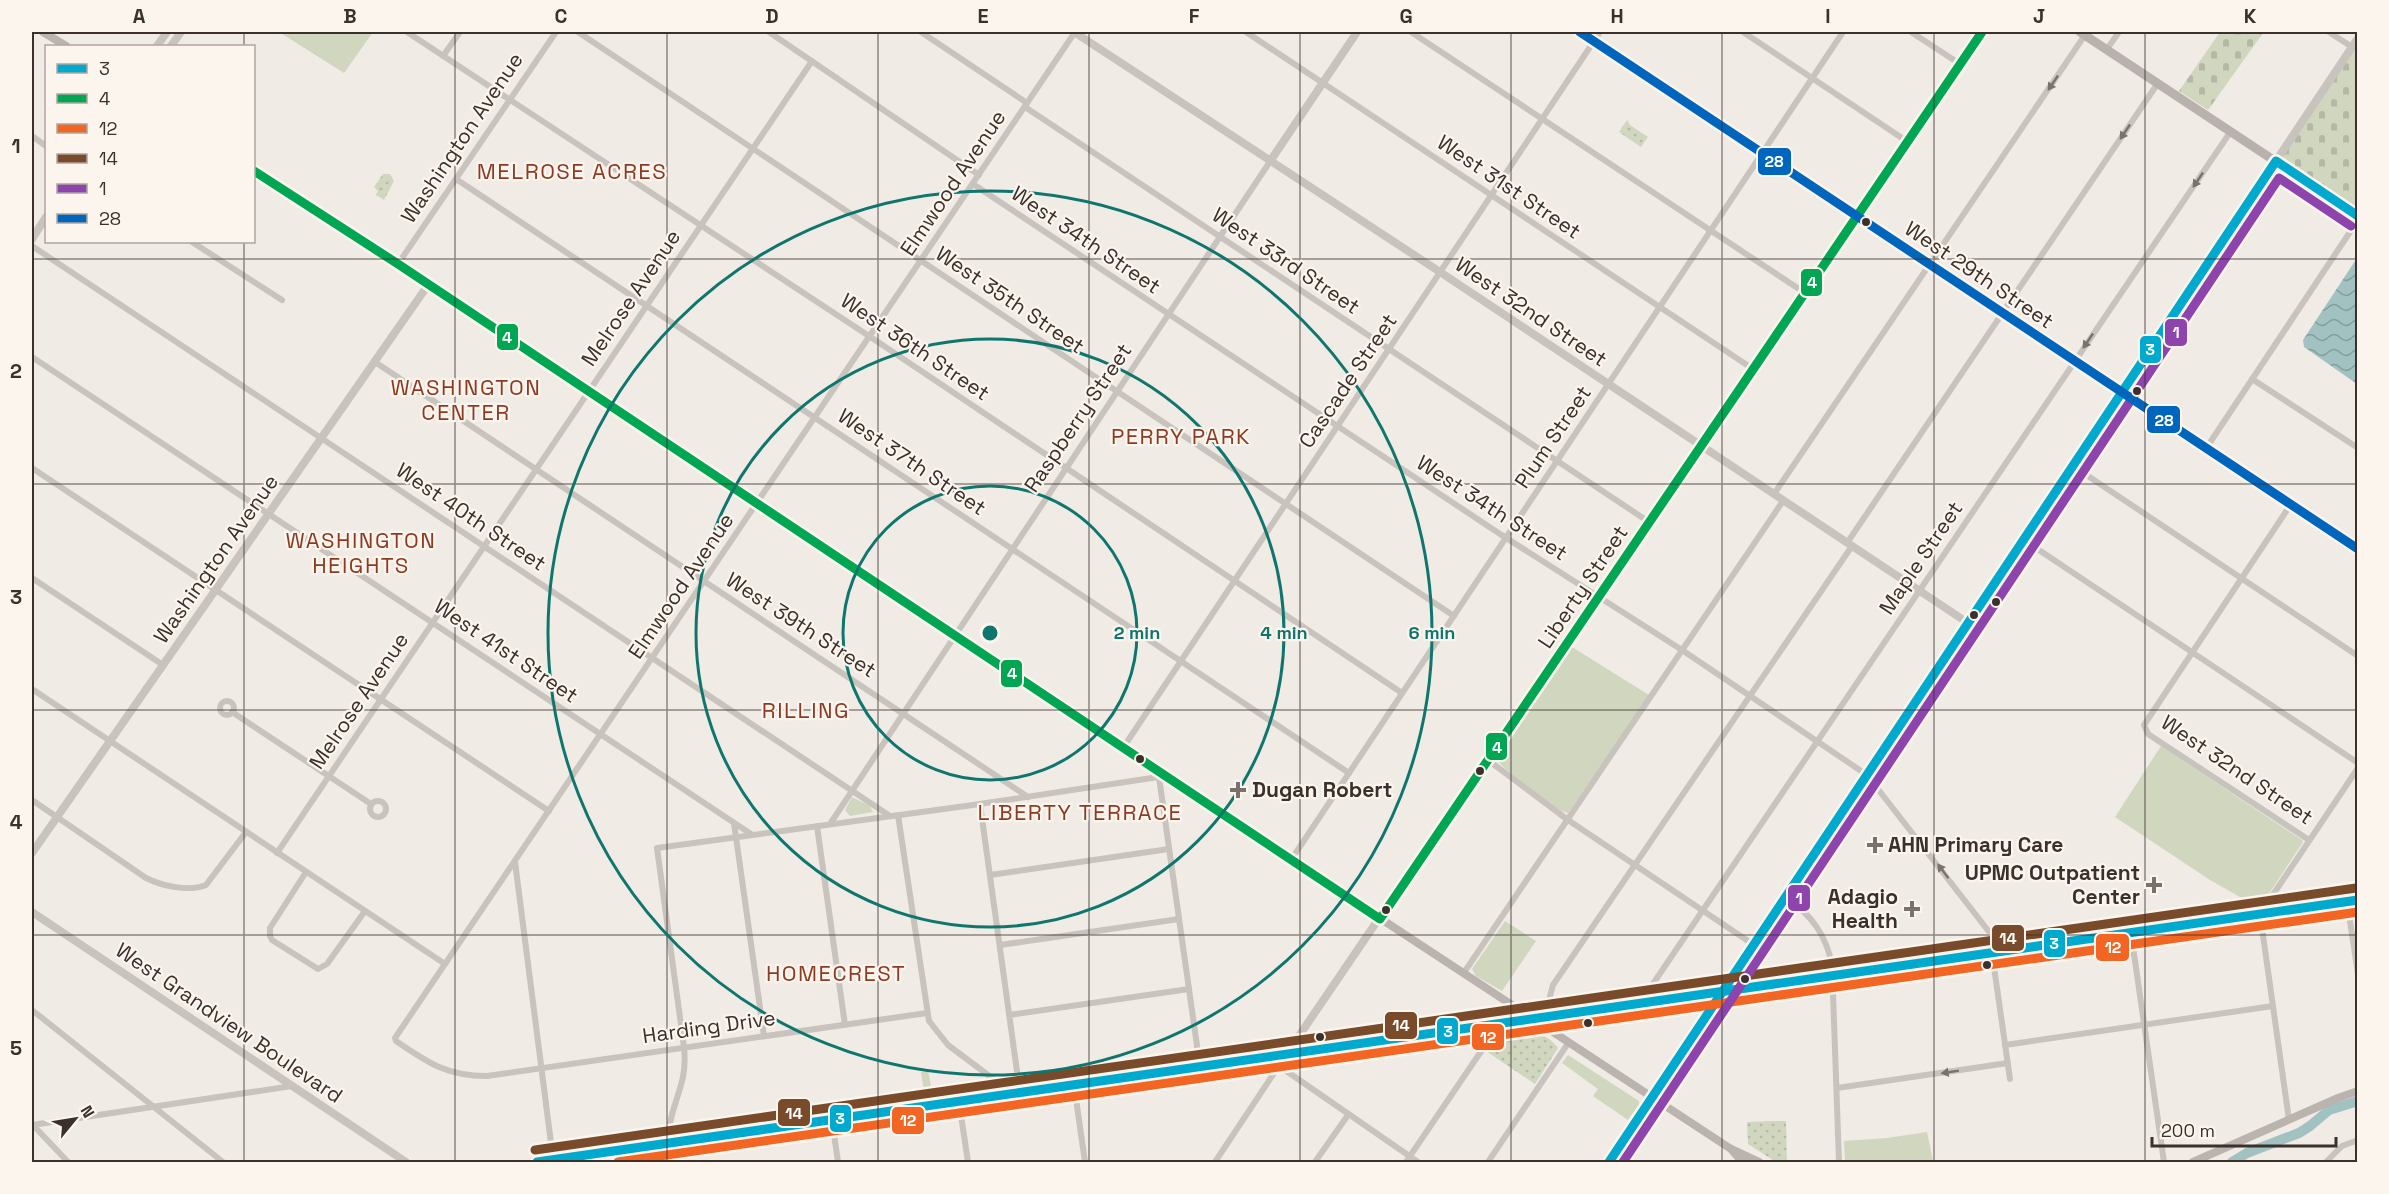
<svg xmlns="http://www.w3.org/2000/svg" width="2389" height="1194" font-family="'Space Grotesk',sans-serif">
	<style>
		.green { fill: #d1d6bf }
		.cemetery { fill: url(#cemetery-stones) }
		.park { fill: url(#park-dots) }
		.water { fill: url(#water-waves) }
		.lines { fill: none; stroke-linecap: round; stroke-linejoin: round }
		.river { stroke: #a1c2c1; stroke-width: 10 }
		.minor { stroke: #c9c3be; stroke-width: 6 }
		.tertiary { stroke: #c9c3be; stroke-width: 8 }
		.secondary { stroke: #bab3ae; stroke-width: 8 }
		.primary { stroke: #b8b1ad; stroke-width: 9 }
		.bus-1-casing { stroke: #fbf5ee; stroke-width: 14 }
		.bus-2-casing { stroke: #fbf5ee; stroke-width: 14 }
		.bus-3-casing { stroke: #fbf5ee; stroke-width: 14 }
		.bus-4-casing { stroke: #fbf5ee; stroke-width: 14 }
		.bus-5-casing { stroke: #fbf5ee; stroke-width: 14 }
		.bus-6-casing { stroke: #fbf5ee; stroke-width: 14 }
		.bus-1 { stroke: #00a9ce; stroke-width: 9 }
		.bus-2 { stroke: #00a651; stroke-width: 9 }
		.bus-3 { stroke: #f26522; stroke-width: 9 }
		.bus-4 { stroke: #7a4b2a; stroke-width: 9 }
		.bus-5 { stroke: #8e44ad; stroke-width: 9 }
		.bus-6 { stroke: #0065bd; stroke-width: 9 }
		.oneway { fill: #7b726d }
		.grid { fill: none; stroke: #3b302b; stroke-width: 1.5; stroke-opacity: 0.55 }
		.ring { fill: none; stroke: #0f766e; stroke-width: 3 }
		.bus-dot { fill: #3b302b; stroke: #fbf5ee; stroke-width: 2 }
		.poi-dot { fill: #7a716c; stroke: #fbf5ee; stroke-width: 2 }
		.labels { text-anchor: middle; stroke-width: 4.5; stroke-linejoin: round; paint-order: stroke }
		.street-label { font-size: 21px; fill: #3b302b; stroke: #fbf5ee }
		.poi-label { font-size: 21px; font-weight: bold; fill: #3b302b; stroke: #fbf5ee; text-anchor: start }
		.neighbourhood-label { font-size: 22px; letter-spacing: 1.5px; fill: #8c3b22; stroke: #fbf5ee }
		.centre { fill: #0f766e; stroke: #fbf5ee; stroke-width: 3 }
		.ring-label { font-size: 18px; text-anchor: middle; font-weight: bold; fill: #0f766e; stroke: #fbf5ee; stroke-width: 4.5; stroke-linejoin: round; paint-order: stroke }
		.line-badge { stroke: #fbf5ee; stroke-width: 2 }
		.badge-label { font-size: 16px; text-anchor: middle; font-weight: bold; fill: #fff }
		.neatline { fill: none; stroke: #3b302b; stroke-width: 2 }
		.grid-label { font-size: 20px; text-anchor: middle; font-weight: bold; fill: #3b302b }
	</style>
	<defs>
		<pattern id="cemetery-stones" width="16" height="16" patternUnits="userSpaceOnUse" patternTransform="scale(1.5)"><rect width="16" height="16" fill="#d1d6bf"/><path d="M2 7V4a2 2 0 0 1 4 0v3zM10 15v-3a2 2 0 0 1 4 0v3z" fill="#b4b8a4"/></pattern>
		<pattern id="park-dots" width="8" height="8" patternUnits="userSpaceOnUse" patternTransform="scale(1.5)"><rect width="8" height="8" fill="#d1d6bf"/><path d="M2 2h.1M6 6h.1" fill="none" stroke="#b4b8a4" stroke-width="1.8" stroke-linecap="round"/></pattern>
		<pattern id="water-waves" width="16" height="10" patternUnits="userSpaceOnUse" patternTransform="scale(1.5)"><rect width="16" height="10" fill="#a1c2c1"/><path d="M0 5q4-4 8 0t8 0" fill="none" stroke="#849e9d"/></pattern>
	</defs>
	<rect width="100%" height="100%" fill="#f0ebe5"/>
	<!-- green -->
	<g class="green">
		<path d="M 279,32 L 373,32 L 344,73 Z"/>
		<path d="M 1572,647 L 1649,695 L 1568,813 C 1554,811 1507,772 1497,760 Z"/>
		<path d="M 2161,746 L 2302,840 L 2303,842 L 2266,898 L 2247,901 L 2210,880 L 2115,817 Z"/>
		<path d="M 852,797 L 870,806 L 873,812 L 850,816 L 845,810 Z"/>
		<path d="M 1505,921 L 1536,941 L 1502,991 L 1476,976 L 1472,969 Z"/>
		<path d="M 1568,1055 L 1639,1101 L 1639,1105 L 1628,1120 L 1593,1096 L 1598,1089 L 1562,1063 Z"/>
		<path d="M 928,1071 L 933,1096 L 925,1097 L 921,1072 Z"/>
		<path d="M 1927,1132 L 1933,1162 L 1845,1162 L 1844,1141 L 1887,1138 Z"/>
	</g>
	<!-- cemetery -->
	<g class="cemetery">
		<path d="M 2220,32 L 2260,32 L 2263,33 L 2208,110 L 2179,91 Z"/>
		<path d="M 2357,46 L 2357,210 L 2283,159 L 2284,155 Z"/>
	</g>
	<!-- park -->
	<g class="park">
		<path d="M 1627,120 L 1630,125 L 1648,137 L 1641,147 L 1619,132 Z"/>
		<path d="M 383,174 L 390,174 L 394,181 L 384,200 L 376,195 L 378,191 L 374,187 Z"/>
		<path d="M 1525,1030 C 1537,1031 1552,1039 1558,1048 L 1535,1084 L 1486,1051 L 1499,1035 Z"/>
		<path d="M 1771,1121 L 1786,1121 L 1787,1162 L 1776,1162 L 1748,1144 L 1747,1122 Z"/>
	</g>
	<!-- water -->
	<path class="water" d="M 2357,258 L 2357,384 L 2304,347 L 2303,340 Z"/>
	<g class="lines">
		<!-- river -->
		<path class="river" d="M 2232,1162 L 2247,1153 L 2299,1133 L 2310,1126 L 2329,1110 L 2358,1101"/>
		<!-- minor -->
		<g class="minor">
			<path d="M 407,32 L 875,340 L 1402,693"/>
			<path d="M 578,32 L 1454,616"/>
			<path d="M 769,32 L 979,175"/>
			<path d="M 921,32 L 1027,103"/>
			<path d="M 1246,32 L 1753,369"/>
			<path d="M 1411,32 L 1805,293"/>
			<path d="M 1743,32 L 1908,142"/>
			<path d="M 1911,32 L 1960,64"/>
			<path d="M 2329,32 L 2352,47"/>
			<path d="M 2107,49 L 2119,32"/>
			<path d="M 443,56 L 460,32"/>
			<path d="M 1025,107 L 1649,522"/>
			<path d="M 32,136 L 46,146"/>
			<path d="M 456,179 L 1349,773"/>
			<path d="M 973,184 L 1500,534 L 1682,650 L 1867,775 L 2004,951"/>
			<path d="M 192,242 L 282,300"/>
			<path d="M 32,246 L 890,816"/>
			<path d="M 398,264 L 556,32"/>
			<path d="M 32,357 L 751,834"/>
			<path d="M 375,362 L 1028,797"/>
			<path d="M 2252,379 L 2358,448"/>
			<path d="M 2207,447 L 2358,220"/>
			<path d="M 2073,466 L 2358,656"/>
			<path d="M 32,468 L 549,811"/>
			<path d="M 1774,494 L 2085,35"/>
			<path d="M 2291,504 L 2144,725 L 2148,734 L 2309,840"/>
			<path d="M 2024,540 L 2358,763"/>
			<path d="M 1847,543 L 2158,83"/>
			<path d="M 32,578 L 163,665"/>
			<path d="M 32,689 L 445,964"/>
			<circle cx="227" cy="708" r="7"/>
			<path d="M 232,712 L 371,804"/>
			<path d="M 1123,748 L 1600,32"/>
			<path d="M 1488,760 L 1568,820 L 1754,945"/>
			<path d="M 1159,777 L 1200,1067"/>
			<path d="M 32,800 L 146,878 C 162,886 189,892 206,885 L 246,832"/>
			<circle cx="378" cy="809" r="8"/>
			<path d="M 980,804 L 1020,1093"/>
			<path d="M 898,815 L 929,1021 L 948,1045 L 992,1078 L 999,1096"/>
			<path d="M 734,823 L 764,1036"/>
			<path d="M 830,824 L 1271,160"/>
			<path d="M 817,826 L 845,1025"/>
			<path d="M 277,853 L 812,61"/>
			<path d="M 1291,860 L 1843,32"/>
			<path d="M 515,862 L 551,1143 L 550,1162"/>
			<path d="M 306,872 L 270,928 L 270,936 L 272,940 L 318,969 L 327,964 L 365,911"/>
			<path d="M 990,875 L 1169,849"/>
			<path d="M 1786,897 C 1811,915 1826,934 1832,965 L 1839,1162"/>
			<path d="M 2347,901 L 2358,974"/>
			<path d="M 2131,933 L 2164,1162"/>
			<path d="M 1000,945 L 1179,919"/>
			<path d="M 1992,953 L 2010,1079"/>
			<path d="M 1463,974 L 1783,501"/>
			<path d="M 1549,1000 L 1553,985 L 1852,546"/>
			<path d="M 1640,1003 L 2231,131"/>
			<path d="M 32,1010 L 223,1162"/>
			<path d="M 927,1013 L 487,1076 C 447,1076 428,1063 396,1041 L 395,1038 L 1075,32"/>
			<path d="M 1009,1015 L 1189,989"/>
			<path d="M 2005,1045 L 2273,1006"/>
			<path d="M 1266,1057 L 1418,1162"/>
			<path d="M 1074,1085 L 1085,1162"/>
			<path d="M 1837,1088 L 2008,1063"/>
			<path d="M 959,1102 L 968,1162"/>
			<path d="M 832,1120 L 838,1162"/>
			<path d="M 2289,1120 L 2260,914 L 2358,768"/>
			<path d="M 32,1124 L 68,1162"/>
			<path d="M 32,1125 L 292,1086"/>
			<path d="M 669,1143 C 667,1119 678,1100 683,1077 C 685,1067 685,1057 684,1047 L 657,848 L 973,805 L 1165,776"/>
			<path d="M 1215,1162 L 1286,1055"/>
			<path d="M 1315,1162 L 1348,1115"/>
			<path d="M 1406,1162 L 1486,1044 L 1489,1025"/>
			<path d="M 1488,1162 L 1569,1042"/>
			<path d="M 2326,1162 L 2342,1146 L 2358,1140"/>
		</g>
		<!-- tertiary -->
		<g class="tertiary">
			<path d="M 1074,32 L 1440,272 L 1968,623"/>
			<path d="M 1580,32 L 2358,549"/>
			<path d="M 157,46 L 167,32"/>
			<path d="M 171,46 L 181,32"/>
			<path d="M 1271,160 L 1357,32"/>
			<path d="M 32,239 L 46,217"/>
			<path d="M 32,853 L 428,285"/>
			<path d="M 32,912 L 406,1162"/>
			<path d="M 1286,1055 L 1982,32"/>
			<path d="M 1609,1162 L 2358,38"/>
		</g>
		<!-- secondary -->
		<g class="secondary">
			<path d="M 43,32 L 66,46"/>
			<path d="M 254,171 L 398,264 L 1217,811 L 1731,1149 L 1759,1162"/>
			<path d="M 1731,1149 L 1742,1162"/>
			<path d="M 2193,1162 L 2338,1098 L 2358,1091"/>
		</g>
		<!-- primary -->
		<g class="primary">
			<path d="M 2080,32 L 2358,216"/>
			<path d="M 537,1162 L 2358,900"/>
		</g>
		<!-- bus-1 casing -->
		<g class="bus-1-casing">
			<g id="bus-1">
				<path d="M 537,1162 L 2358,900"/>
				<path d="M 1609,1162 L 2276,161 L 2358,216"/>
			</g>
		</g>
		<!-- bus-2 casing -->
		<g class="bus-2-casing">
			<path id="bus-2" d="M 254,171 L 398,264 L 1380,919 L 1982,32"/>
		</g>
		<!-- bus-3 casing -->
		<g class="bus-3-casing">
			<path id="bus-3" d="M 618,1162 L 2358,912"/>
		</g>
		<!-- bus-4 casing -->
		<g class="bus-4-casing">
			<path id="bus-4" d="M 535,1150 L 2356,888"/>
		</g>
		<!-- bus-5 casing -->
		<g class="bus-5-casing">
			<path id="bus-5" d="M 1623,1162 L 2279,178 L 2351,226"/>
		</g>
		<!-- bus-6 casing -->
		<g class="bus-6-casing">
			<path id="bus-6" d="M 1580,32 L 2358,549"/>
		</g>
		<!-- bus-1 -->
		<use href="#bus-1" class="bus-1"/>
		<!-- bus-2 -->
		<use href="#bus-2" class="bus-2"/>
		<!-- bus-3 -->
		<use href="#bus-3" class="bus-3"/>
		<!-- bus-4 -->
		<use href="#bus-4" class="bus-4"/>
		<!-- bus-5 -->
		<use href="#bus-5" class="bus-5"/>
		<!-- bus-6 -->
		<use href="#bus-6" class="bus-6"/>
	</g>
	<!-- one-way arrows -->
	<defs><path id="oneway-solid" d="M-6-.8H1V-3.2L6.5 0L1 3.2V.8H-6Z" transform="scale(1.5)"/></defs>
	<g class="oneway">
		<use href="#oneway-solid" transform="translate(2053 83) rotate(124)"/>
		<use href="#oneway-solid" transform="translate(2125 132) rotate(124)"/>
		<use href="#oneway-solid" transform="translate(2198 180) rotate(124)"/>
		<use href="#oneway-solid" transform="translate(2088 341) rotate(124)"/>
		<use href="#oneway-solid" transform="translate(1943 871) rotate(-127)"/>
		<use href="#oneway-solid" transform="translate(1950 1072) rotate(171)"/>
	</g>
	<!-- grid -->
	<path class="grid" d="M 244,32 L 244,46M 455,32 L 455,1162M 667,32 L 667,1162M 878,32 L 878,1162M 1089,32 L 1089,1162M 1300,32 L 1300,1162M 1511,32 L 1511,1162M 1722,32 L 1722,1162M 1934,32 L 1934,1162M 2145,32 L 2145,1162M 244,242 L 244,1162M 32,259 L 2358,259M 32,484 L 2358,484M 32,710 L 2358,710M 32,935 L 2358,935"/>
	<!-- distance rings -->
	<g class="ring">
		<circle cx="990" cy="633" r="147"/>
		<circle cx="990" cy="633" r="294"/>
		<circle cx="990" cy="633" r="442"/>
	</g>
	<!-- markers -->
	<g class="bus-dot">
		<circle cx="1866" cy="222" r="5"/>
		<circle cx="2137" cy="391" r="5"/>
		<circle cx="1996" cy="602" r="5"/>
		<circle cx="1974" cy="615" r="5"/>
		<circle cx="1140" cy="759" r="5"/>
		<circle cx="1480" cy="771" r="5"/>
		<circle cx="1386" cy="910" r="5"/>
		<circle cx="1987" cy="965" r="5"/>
		<circle cx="1745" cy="979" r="5"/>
		<circle cx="1588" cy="1023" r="5"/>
		<circle cx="1320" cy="1037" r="5"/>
	</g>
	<g class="poi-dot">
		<path d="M1235 781h6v6h6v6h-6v6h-6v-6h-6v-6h6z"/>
		<path d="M1872 836h6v6h6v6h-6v6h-6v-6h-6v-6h6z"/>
		<path d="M2151 876h6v6h6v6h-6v6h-6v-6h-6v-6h6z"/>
		<path d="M1909 900h6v6h6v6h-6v6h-6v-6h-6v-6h6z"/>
	</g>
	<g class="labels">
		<!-- street labels -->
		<g class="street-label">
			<text transform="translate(462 138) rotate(-56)" y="7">Washington Avenue</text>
			<text transform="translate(953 183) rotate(-56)" y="7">Elmwood Avenue</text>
			<text transform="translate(1509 187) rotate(34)" y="7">West 31st Street</text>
			<text transform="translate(1086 240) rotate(34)" y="7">West 34th Street</text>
			<text transform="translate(1286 261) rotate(34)" y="7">West 33rd Street</text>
			<text transform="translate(1979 275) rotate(34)" y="7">West 29th Street</text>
			<text transform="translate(631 298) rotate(-56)" y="7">Melrose Avenue</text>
			<text transform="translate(1010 300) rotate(34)" y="7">West 35th Street</text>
			<text transform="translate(1531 312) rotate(34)" y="7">West 32nd Street</text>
			<text transform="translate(915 347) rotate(34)" y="7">West 36th Street</text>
			<text transform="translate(1348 381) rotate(-56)" y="7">Cascade Street</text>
			<text transform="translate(1078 418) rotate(-56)" y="7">Raspberry Street</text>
			<text transform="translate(1553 437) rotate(-56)" y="7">Plum Street</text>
			<text transform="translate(912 462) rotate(34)" y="7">West 37th Street</text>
			<text transform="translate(1492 508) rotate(33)" y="7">West 34th Street</text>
			<text transform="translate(471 517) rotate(34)" y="7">West 40th Street</text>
			<text transform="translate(1921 558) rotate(-56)" y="7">Maple Street</text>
			<text transform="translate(216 559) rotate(-55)" y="7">Washington Avenue</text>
			<text transform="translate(681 586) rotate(-56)" y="7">Elmwood Avenue</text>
			<text transform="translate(1583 587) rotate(-56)" y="7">Liberty Street</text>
			<text transform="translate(801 625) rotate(33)" y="7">West 39th Street</text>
			<text transform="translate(506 651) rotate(34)" y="7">West 41st Street</text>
			<text transform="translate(359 701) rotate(-56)" y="7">Melrose Avenue</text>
			<text transform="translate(2237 770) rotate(34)" y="7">West 32nd Street</text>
			<text transform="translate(229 1023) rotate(34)" y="7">West Grandview Boulevard</text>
			<text transform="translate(709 1027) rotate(-8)" y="7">Harding Drive</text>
		</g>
		<!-- poi labels -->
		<g class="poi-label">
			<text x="1252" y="797">Dugan Robert</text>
			<text x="1888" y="852">AHN Primary Care</text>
			<text x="2140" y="880" text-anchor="end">UPMC Outpatient<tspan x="2140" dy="24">Center</tspan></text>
			<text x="1898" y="904" text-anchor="end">Adagio<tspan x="1898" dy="24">Health</tspan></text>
		</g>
		<!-- neighbourhood labels -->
		<g class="neighbourhood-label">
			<text x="572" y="179">MELROSE ACRES</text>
			<text x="466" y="395">WASHINGTON<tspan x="466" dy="25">CENTER</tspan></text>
			<text x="1181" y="444">PERRY PARK</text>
			<text x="361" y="548">WASHINGTON<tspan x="361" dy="25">HEIGHTS</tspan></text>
			<text x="806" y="718">RILLING</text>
			<text x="1080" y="820">LIBERTY TERRACE</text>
			<text x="836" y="981">HOMECREST</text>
		</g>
	</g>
	<circle cx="990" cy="633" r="9" class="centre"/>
	<g class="ring-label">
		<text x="1137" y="639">2 min</text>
		<text x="1284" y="639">4 min</text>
		<text x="1432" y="639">6 min</text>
	</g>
	<g class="line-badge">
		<rect x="1757" y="147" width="35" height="29" rx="6" fill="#0065bd"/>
		<rect x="1800" y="268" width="23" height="29" rx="6" fill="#00a651"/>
		<rect x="2164" y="318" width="24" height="29" rx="6" fill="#8e44ad"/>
		<rect x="496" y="323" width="23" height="28" rx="6" fill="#00a651"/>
		<rect x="2139" y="335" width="23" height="29" rx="6" fill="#00a9ce"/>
		<rect x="2146" y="405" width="35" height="29" rx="6" fill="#0065bd"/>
		<rect x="1000" y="659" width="23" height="29" rx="6" fill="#00a651"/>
		<rect x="1485" y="732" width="23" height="29" rx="6" fill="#00a651"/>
		<rect x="1787" y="884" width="24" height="28" rx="6" fill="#8e44ad"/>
		<rect x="1991" y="924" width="34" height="28" rx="6" fill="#7a4b2a"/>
		<rect x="2043" y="929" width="23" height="29" rx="6" fill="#00a9ce"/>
		<rect x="2095" y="933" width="35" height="29" rx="6" fill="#f26522"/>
		<rect x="1384" y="1011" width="34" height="29" rx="6" fill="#7a4b2a"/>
		<rect x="1436" y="1017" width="23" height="28" rx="6" fill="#00a9ce"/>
		<rect x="1471" y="1023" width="34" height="28" rx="6" fill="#f26522"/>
		<rect x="777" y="1098" width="34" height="29" rx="6" fill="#7a4b2a"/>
		<rect x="829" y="1104" width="23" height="29" rx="6" fill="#00a9ce"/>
		<rect x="891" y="1106" width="34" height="29" rx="6" fill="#f26522"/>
	</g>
	<g class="badge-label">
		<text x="1774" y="167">28</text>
		<text x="1812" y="288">4</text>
		<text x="2176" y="338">1</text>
		<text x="507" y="343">4</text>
		<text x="2150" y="355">3</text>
		<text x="2164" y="426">28</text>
		<text x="1012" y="679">4</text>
		<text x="1497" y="753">4</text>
		<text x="1799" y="904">1</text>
		<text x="2008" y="944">14</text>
		<text x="2054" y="949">3</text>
		<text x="2113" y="953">12</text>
		<text x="1401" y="1031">14</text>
		<text x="1448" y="1037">3</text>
		<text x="1488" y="1043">12</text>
		<text x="794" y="1119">14</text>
		<text x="840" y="1124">3</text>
		<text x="908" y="1126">12</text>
	</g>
	<!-- border -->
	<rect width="2389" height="1194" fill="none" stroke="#fbf5ee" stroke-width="66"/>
	<!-- legend -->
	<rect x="45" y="45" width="210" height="198" fill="#fbf5ee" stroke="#aea6a0" stroke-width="1.5"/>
	<rect x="57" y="64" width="30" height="9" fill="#00a9ce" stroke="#aea6a0" stroke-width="1.5"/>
	<text x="99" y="75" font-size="18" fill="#3b302b">3</text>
	<rect x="57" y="94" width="30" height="9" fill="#00a651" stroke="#aea6a0" stroke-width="1.5"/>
	<text x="99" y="105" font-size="18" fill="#3b302b">4</text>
	<rect x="57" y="124" width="30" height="9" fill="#f26522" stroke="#aea6a0" stroke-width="1.5"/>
	<text x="99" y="135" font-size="18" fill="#3b302b">12</text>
	<rect x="57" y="154" width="30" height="9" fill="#7a4b2a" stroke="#aea6a0" stroke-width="1.5"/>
	<text x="99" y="165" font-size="18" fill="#3b302b">14</text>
	<rect x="57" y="184" width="30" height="9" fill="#8e44ad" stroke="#aea6a0" stroke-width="1.5"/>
	<text x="99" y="195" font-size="18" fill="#3b302b">1</text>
	<rect x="57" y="214" width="30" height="9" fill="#0065bd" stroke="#aea6a0" stroke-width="1.5"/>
	<text x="99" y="225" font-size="18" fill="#3b302b">28</text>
	<!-- north arrow -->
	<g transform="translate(75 1119) rotate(60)" stroke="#fbf5ee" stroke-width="4.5" paint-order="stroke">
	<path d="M0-4.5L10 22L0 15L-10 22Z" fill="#3b302b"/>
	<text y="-9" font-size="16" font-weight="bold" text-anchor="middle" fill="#3b302b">N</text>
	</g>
	<!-- scale -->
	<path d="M2152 1137v9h184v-9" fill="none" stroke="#3b302b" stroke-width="3"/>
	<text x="2161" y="1137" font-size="18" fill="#3b302b" stroke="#fbf5ee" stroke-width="4.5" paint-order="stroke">200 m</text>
	<rect x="33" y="33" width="2323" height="1128" class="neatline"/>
	<g class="grid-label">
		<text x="139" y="23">A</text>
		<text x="350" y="23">B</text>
		<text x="561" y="23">C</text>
		<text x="772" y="23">D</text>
		<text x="983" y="23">E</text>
		<text x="1194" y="23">F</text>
		<text x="1406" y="23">G</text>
		<text x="1617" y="23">H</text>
		<text x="1828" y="23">I</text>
		<text x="2039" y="23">J</text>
		<text x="2250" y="23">K</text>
		<text x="16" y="153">1</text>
		<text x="16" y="378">2</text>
		<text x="16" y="604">3</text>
		<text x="16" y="829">4</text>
		<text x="16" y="1055">5</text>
	</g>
</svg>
